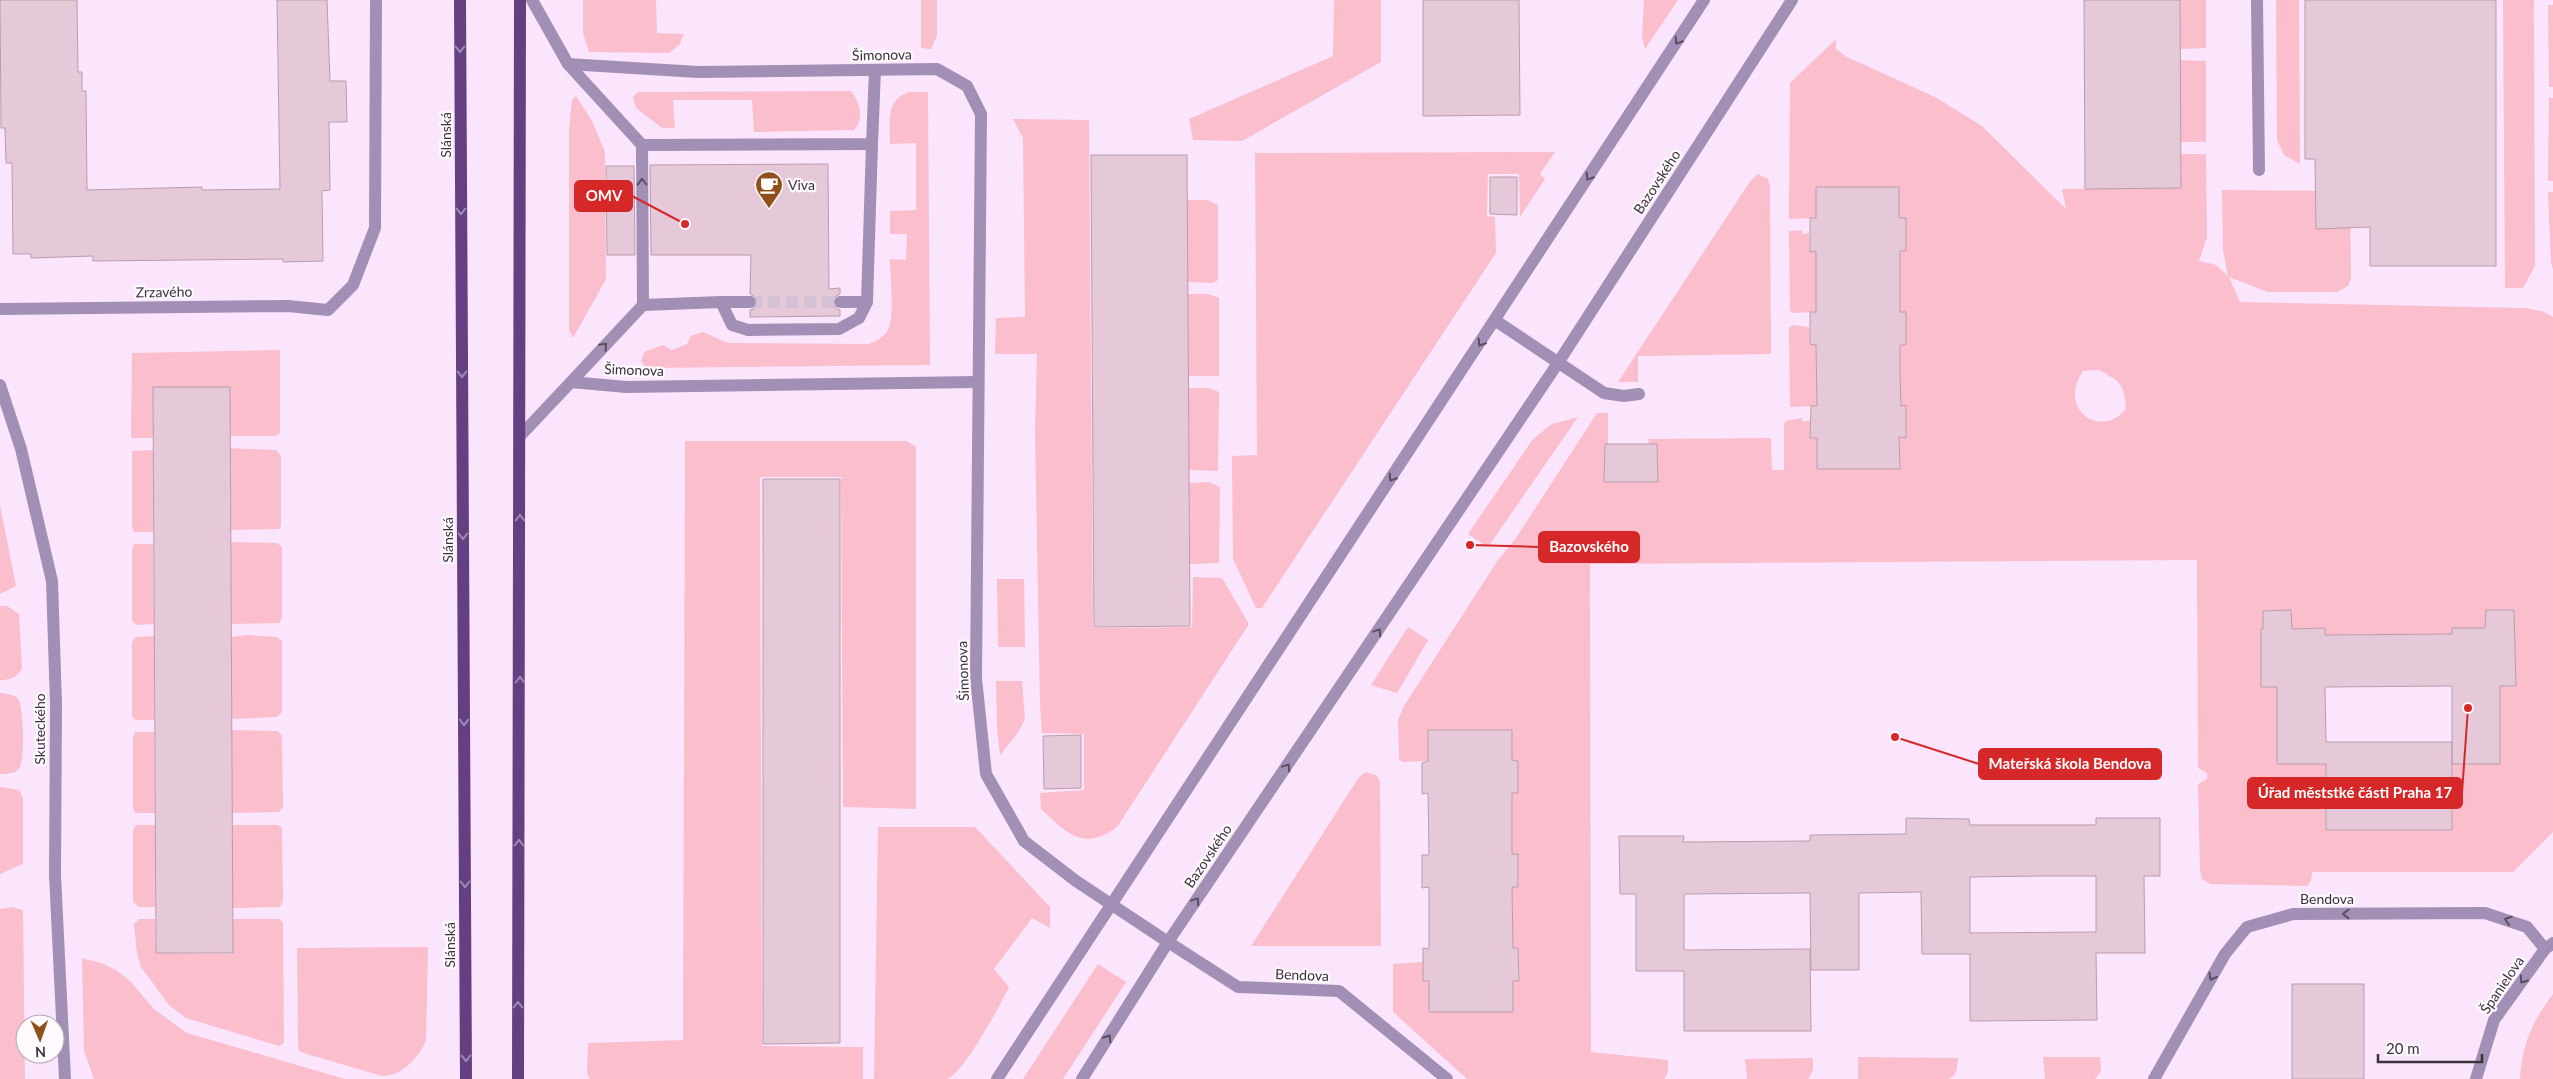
<svg xmlns="http://www.w3.org/2000/svg" width="2553" height="1079" font-family="Lato,sans-serif">
	<style>
		.green { fill: #fbbecd; fill-rule: evenodd }
		.building { fill: #e6c9d9; stroke: #b99dac; fill-rule: evenodd }
		.lines { fill: none; stroke-linecap: round; stroke-linejoin: round }
		.minor-tunnel { stroke: #d5c1d5; stroke-width: 12; stroke-dasharray: 12 6; stroke-linecap: butt }
		.minor { stroke: #a28fb5; stroke-width: 12 }
		.major { stroke: #644083; stroke-width: 12 }
		.oneway { stroke: #5a4e60 }
		.oneway2 { stroke: #a18ab4 }
		.labels { text-anchor: middle; stroke-width: 4.5; stroke-linejoin: round; paint-order: stroke }
		.street-label { font-size: 14px; fill: #3b323b; stroke: #fdf9fd }
		.poi-label { font-size: 14px; fill: #3b323b; stroke: #fdf9fd; text-anchor: start }
		.leader { fill: none; stroke: #d62828; stroke-width: 2 }
		.callout-dot { fill: #d62828; stroke: #fdf9fd; stroke-width: 2 }
		.callout { fill: #d62828; stroke: #d62828; stroke-width: 2 }
		.callout-label { font-size: 15px; text-anchor: middle; font-weight: bold; fill: #fff }
	</style>
	<rect width="100%" height="100%" fill="#fbe5fc"/>
	<!-- green -->
	<g class="green">
		<path d="M 583,0 L 656,0 L 657,33 L 684,34 L 679,45 L 669,53 L 589,52 L 583,33 Z"/>
		<path d="M 921,0 L 937,0 L 937,36 L 931,49 L 921,48 Z"/>
		<path d="M 1334,0 L 1381,0 L 1381,62 L 1242,141 L 1193,140 L 1189,119 L 1333,56 Z"/>
		<path d="M 1644,0 L 1678,0 L 1645,49 L 1642,37 Z"/>
		<path d="M 2180,0 L 2206,0 L 2206,48 L 2180,49 Z"/>
		<path d="M 2276,0 L 2299,0 L 2300,164 L 2284,155 L 2277,140 Z"/>
		<path d="M 2503,0 L 2534,0 L 2535,266 L 2523,288 L 2505,288 Z"/>
		<path d="M 2548,5 L 2553,5 L 2553,87 L 2549,87 Z"/>
		<path d="M 1836,39 L 1836,49 L 1847,57 L 1935,97 L 1982,126 L 2066,209 L 2062,189 L 2181,188 L 2181,154 L 2206,154 L 2207,237 L 2199,261 L 2216,265 L 2228,276 L 2223,250 L 2222,190 L 2350,191 L 2351,279 L 2348,286 L 2337,292 L 2268,292 L 2229,277 L 2240,302 L 2525,308 L 2542,311 L 2553,317 L 2553,832 L 2513,872 L 2312,872 L 2311,881 L 2307,886 L 2210,884 L 2202,879 L 2200,871 L 2198,784 L 2207,779 L 2207,773 L 2198,768 L 2197,560 L 1590,564 L 1591,1052 L 1668,1060 L 1668,1072 L 1664,1079 L 1467,1079 L 1393,1012 L 1393,964 L 1423,962 L 1423,981 L 1429,981 L 1430,1012 L 1512,1012 L 1513,981 L 1519,981 L 1518,948 L 1513,948 L 1512,887 L 1518,887 L 1518,854 L 1512,854 L 1512,793 L 1518,793 L 1518,761 L 1512,760 L 1512,730 L 1428,730 L 1428,761 L 1402,762 L 1399,759 L 1398,720 L 1404,706 L 1498,560 L 1516,538 L 1597,413 L 1608,413 L 1608,444 L 1605,445 L 1604,482 L 1658,482 L 1657,444 L 1649,444 L 1648,439 L 1771,438 L 1772,470 L 1784,470 L 1784,426 L 1785,421 L 1802,418 L 1802,421 L 1810,421 L 1810,438 L 1817,438 L 1817,469 L 1900,469 L 1899,437 L 1906,437 L 1906,406 L 1900,406 L 1899,345 L 1906,344 L 1906,312 L 1899,312 L 1899,251 L 1905,218 L 1899,218 L 1899,187 L 1816,187 L 1816,218 L 1789,219 L 1790,83 ZM 2099,370 C 2120,381 2125,385 2126,409 C 2100,440 2057,409 2083,371 ZM 2291,610 L 2292,629 L 2325,628 L 2325,635 L 2452,634 L 2452,628 L 2485,628 L 2486,610 L 2514,610 L 2516,686 L 2485,686 L 2485,730 L 2500,730 L 2500,763 L 2452,763 L 2452,830 L 2326,830 L 2326,764 L 2294,758 L 2294,764 L 2277,764 L 2277,731 L 2292,687 L 2261,687 L 2261,629 L 2263,629 L 2263,611 Z"/>
		<path d="M 2180,60 L 2206,61 L 2206,142 L 2181,142 Z"/>
		<path d="M 851,91 C 860,103 865,118 854,130 L 754,132 L 752,100 L 673,100 L 675,128 L 662,128 L 636,108 L 633,97 L 638,92 Z"/>
		<path d="M 909,92 L 928,92 L 930,365 L 646,368 L 641,361 L 644,352 L 663,345 L 672,350 L 687,344 L 691,336 L 703,332 L 728,343 L 869,344 C 876,341 884,337 888,330 C 895,316 890,277 890,259 L 906,260 L 907,234 L 890,234 L 890,211 L 916,210 L 916,143 L 890,144 C 890,123 885,100 909,92 Z"/>
		<path d="M 576,96 L 592,121 L 605,152 L 606,279 L 573,338 L 569,330 L 569,129 L 572,100 Z"/>
		<path d="M 2549,98 L 2553,98 L 2553,181 L 2548,181 Z"/>
		<path d="M 1013,119 L 1089,120 L 1093,628 L 1192,627 L 1193,577 L 1222,578 L 1249,624 L 1117,827 C 1083,852 1067,833 1041,809 L 1040,793 L 1084,790 L 1084,734 L 1042,733 L 1040,705 L 1035,431 L 1037,354 L 995,354 L 996,318 L 1025,317 L 1023,138 Z"/>
		<path d="M 1555,152 L 1540,174 L 1545,179 L 1520,217 L 1519,174 L 1488,174 L 1487,216 L 1495,217 L 1496,253 L 1262,608 L 1256,608 L 1233,559 L 1232,456 L 1257,455 L 1255,153 Z"/>
		<path d="M 1758,174 L 1768,179 L 1770,187 L 1771,354 L 1638,356 L 1638,382 L 1618,382 L 1751,180 Z"/>
		<path d="M 2548,192 L 2553,192 L 2553,270 L 2551,262 Z"/>
		<path d="M 1187,200 L 1207,200 L 1218,205 L 1218,280 L 1213,283 L 1188,282 Z"/>
		<path d="M 1802,230 L 1802,234 L 1809,233 L 1810,251 L 1816,251 L 1816,312 L 1792,313 L 1790,310 L 1789,231 Z"/>
		<path d="M 1188,294 L 1208,294 L 1219,298 L 1219,376 L 1188,376 Z"/>
		<path d="M 1793,325 L 1809,327 L 1810,344 L 1816,345 L 1817,406 L 1790,407 L 1789,328 Z"/>
		<path d="M 280,350 L 280,433 L 276,436 L 230,436 L 229,387 L 153,387 L 153,438 L 131,438 L 132,353 Z"/>
		<path d="M 1189,388 L 1208,388 L 1219,392 L 1218,471 L 1189,470 Z"/>
		<path d="M 1578,417 L 1488,547 L 1468,534 L 1533,439 L 1552,424 Z"/>
		<path d="M 685,441 L 907,441 L 916,447 L 916,809 L 843,807 L 841,477 L 760,477 L 762,1046 L 863,1047 L 863,1079 L 590,1079 L 587,1073 L 588,1043 L 683,1040 Z"/>
		<path d="M 230,448 L 276,450 L 281,456 L 281,526 L 279,529 L 230,530 Z"/>
		<path d="M 153,450 L 153,532 L 134,532 L 132,527 L 132,451 Z"/>
		<path d="M 1209,482 L 1220,487 L 1219,563 L 1190,564 L 1189,483 Z"/>
		<path d="M 0,505 L 16,586 L 0,594 Z"/>
		<path d="M 230,542 L 277,543 L 282,547 L 282,618 L 279,623 L 231,624 Z"/>
		<path d="M 134,544 L 153,544 L 154,624 L 136,625 L 132,621 L 132,550 Z"/>
		<path d="M 997,579 L 1024,579 L 1025,647 L 998,647 Z"/>
		<path d="M 0,606 L 7,606 L 19,614 L 22,669 C 16,678 10,680 0,680 Z"/>
		<path d="M 1408,627 L 1428,640 L 1397,693 L 1371,685 Z"/>
		<path d="M 248,635 L 277,637 L 282,641 L 282,712 L 277,717 L 231,719 L 231,637 Z"/>
		<path d="M 154,636 L 154,720 L 135,720 L 132,716 L 132,642 L 136,637 Z"/>
		<path d="M 996,681 L 1022,681 L 1025,719 L 1017,734 L 1000,755 L 997,729 Z"/>
		<path d="M 0,693 C 6,694 14,694 18,699 C 24,707 25,762 19,769 C 14,774 6,774 0,774 Z"/>
		<path d="M 231,730 L 278,731 L 282,736 L 283,807 L 279,812 L 232,813 Z"/>
		<path d="M 135,732 L 154,732 L 155,813 L 135,813 L 133,808 L 133,737 Z"/>
		<path d="M 1366,772 L 1376,775 L 1380,781 L 1381,946 L 1251,946 L 1359,777 Z"/>
		<path d="M 0,787 L 19,790 L 23,798 L 23,864 L 0,874 Z"/>
		<path d="M 136,825 L 155,825 L 155,907 L 139,907 L 133,902 L 133,830 Z"/>
		<path d="M 232,825 L 278,825 L 282,828 L 283,901 L 280,907 L 232,908 Z"/>
		<path d="M 878,827 L 975,827 L 1050,907 L 1050,928 L 1032,918 L 994,969 L 1009,987 C 1000,1005 965,1072 947,1079 C 939,1079 887,1079 874,1079 Z"/>
		<path d="M 13,907 L 23,910 L 25,1079 L 0,1079 L 0,909 Z"/>
		<path d="M 139,919 L 155,919 L 156,953 L 231,954 L 232,919 L 280,919 L 283,923 L 284,1043 L 279,1046 L 186,1018 L 169,1005 L 141,967 L 137,954 L 134,924 Z"/>
		<path d="M 428,947 L 426,1041 C 417,1059 402,1076 382,1076 L 300,1052 L 298,1048 L 297,948 Z"/>
		<path d="M 82,958 L 101,963 L 116,970 L 130,981 L 155,1010 L 187,1033 L 345,1079 L 94,1079 L 84,1051 Z"/>
		<path d="M 1098,964 L 1126,982 L 1063,1079 L 1023,1079 Z"/>
		<path d="M 2553,994 L 2553,1079 L 2520,1079 C 2522,1044 2532,1022 2553,994 Z"/>
		<path d="M 1858,1057 L 1958,1058 C 1957,1066 1958,1076 1948,1079 L 1858,1079 Z"/>
		<path d="M 2043,1057 L 2100,1057 L 2101,1071 L 2095,1079 L 2045,1079 Z"/>
		<path d="M 1813,1058 L 1813,1070 L 1808,1079 L 1747,1079 L 1745,1059 Z"/>
	</g>
	<!-- building -->
	<g class="building">
		<path d="M 0,0 L 77,0 L 78,72 L 82,72 L 82,91 L 86,91 L 87,190 L 202,187 L 202,190 L 280,189 L 277,0 L 327,0 L 330,81 L 346,81 L 347,122 L 329,122 L 330,190 L 322,191 L 323,261 L 283,262 L 283,259 L 93,261 L 93,256 L 31,258 L 31,254 L 13,254 L 12,163 L 6,163 L 5,128 L 1,128 Z"/>
		<path d="M 1423,0 L 1519,0 L 1520,115 L 1423,116 Z"/>
		<path d="M 2084,0 L 2180,0 L 2181,188 L 2085,189 Z"/>
		<path d="M 2305,0 L 2496,0 L 2496,266 L 2370,266 L 2370,227 L 2316,229 L 2315,159 L 2305,159 Z"/>
		<path d="M 1091,155 L 1187,155 L 1190,626 L 1094,627 Z"/>
		<path d="M 828,164 L 829,289 L 840,288 L 840,294 L 833,298 L 832,302 L 836,309 L 840,310 L 840,316 L 750,317 L 750,310 L 754,309 L 758,302 L 757,298 L 750,294 L 751,255 L 651,255 L 650,165 Z"/>
		<path d="M 606,166 L 634,166 L 635,255 L 607,255 Z"/>
		<path d="M 1490,177 L 1517,177 L 1517,215 L 1490,214 Z"/>
		<path d="M 1816,187 L 1899,187 L 1899,218 L 1906,218 L 1906,251 L 1900,251 L 1900,312 L 1906,312 L 1906,345 L 1900,345 L 1900,375 L 1901,406 L 1906,405 L 1906,438 L 1899,437 L 1900,469 L 1817,469 L 1817,438 L 1810,438 L 1811,406 L 1817,406 L 1816,345 L 1810,344 L 1810,312 L 1816,312 L 1816,251 L 1810,252 L 1810,218 L 1816,218 Z"/>
		<path d="M 153,387 L 230,387 L 233,953 L 156,953 Z"/>
		<path d="M 1605,444 L 1657,444 L 1658,482 L 1604,482 Z"/>
		<path d="M 763,479 L 840,479 L 840,1043 L 763,1044 Z"/>
		<path d="M 2291,610 L 2292,629 L 2325,628 L 2325,635 L 2452,634 L 2452,628 L 2485,628 L 2486,610 L 2514,610 L 2516,686 L 2500,686 L 2500,764 L 2452,764 L 2452,686 L 2325,687 L 2326,742 L 2452,742 L 2452,830 L 2326,830 L 2326,764 L 2277,764 L 2277,687 L 2261,687 L 2261,629 L 2263,629 L 2263,611 Z"/>
		<path d="M 1428,730 L 1512,730 L 1512,760 L 1518,761 L 1518,793 L 1512,793 L 1512,854 L 1518,854 L 1518,887 L 1512,887 L 1513,948 L 1518,948 L 1519,981 L 1513,981 L 1513,1012 L 1429,1012 L 1429,981 L 1423,981 L 1423,948 L 1429,949 L 1429,887 L 1422,888 L 1422,855 L 1429,855 L 1428,793 L 1422,794 L 1422,763 L 1428,761 Z"/>
		<path d="M 1081,735 L 1081,788 L 1044,789 L 1043,736 Z"/>
		<path d="M 1906,818 L 1969,819 L 1970,825 L 2096,825 L 2096,818 L 2160,818 L 2160,876 L 2144,876 L 2145,953 L 2096,953 L 2097,1020 L 1970,1021 L 1970,954 L 1922,954 L 1921,892 L 1859,893 L 1859,970 L 1811,970 L 1810,893 L 1684,894 L 1684,950 L 1810,949 L 1811,1031 L 1684,1031 L 1684,971 L 1636,971 L 1636,894 L 1620,894 L 1619,836 L 1684,836 L 1683,842 L 1810,841 L 1810,835 L 1906,834 ZM 2040,876 L 2096,876 L 2096,932 L 1970,933 L 1970,877 Z"/>
		<rect x="2292" y="984" width="72" height="95"/>
	</g>
	<g class="lines">
		<!-- minor-tunnel -->
		<path class="minor-tunnel" d="M 750,302 L 840,302"/>
		<!-- minor -->
		<g class="minor">
			<path d="M 532,0 L 568,64 L 698,72 L 937,69 L 967,86 L 981,114 L 976,678 L 986,774 L 1024,841 L 1076,881 L 1168,942 L 1238,987 L 1339,991 L 1447,1079"/>
			<path d="M 2257,0 L 2259,170"/>
			<path d="M 568,64 L 642,145 L 643,305 L 571,382"/>
			<path d="M 642,145 L 872,144 L 875,70"/>
			<path d="M 721,302 L 750,302"/>
			<path d="M 840,302 L 867,302"/>
			<path d="M 643,305 L 721,302 L 732,325 L 748,330 L 839,329 L 859,318 L 867,302 L 872,144"/>
			<path d="M 0,309 L 288,306 L 328,310 L 353,285 L 375,228 L 376,0"/>
			<path d="M 1496,321 L 1604,393 L 1624,396 L 1639,394"/>
			<path d="M 0,385 L 21,449 L 52,581 L 56,704 L 55,875 L 65,1079"/>
			<path d="M 521,435 L 571,382 L 626,387 L 978,382"/>
			<path d="M 997,1079 L 1704,0"/>
			<path d="M 1082,1079 L 1168,942 L 1558,363 L 1792,0"/>
			<path d="M 2154,1079 L 2225,954 L 2247,927 L 2293,914 L 2485,913 L 2527,927 L 2545,949"/>
			<path d="M 2476,1079 L 2494,1020 L 2545,949 L 2553,943"/>
		</g>
		<!-- major -->
		<g class="major">
			<path d="M 460,0 L 466,1079"/>
			<path d="M 518,1079 L 520,0"/>
		</g>
	</g>
	<!-- one-way arrows -->
	<defs><path id="oneway-chevron" d="M-2-3.5L2.5 0L-2 3.5" fill="none" stroke-width="1.6" stroke-linecap="round" stroke-linejoin="round" transform="scale(1.25)"/></defs>
	<g class="oneway">
		<use href="#oneway-chevron" transform="translate(1678 41) rotate(123)"/>
		<use href="#oneway-chevron" transform="translate(1589 177) rotate(123)"/>
		<use href="#oneway-chevron" transform="translate(642 182) rotate(-91)"/>
		<use href="#oneway-chevron" transform="translate(1481 343) rotate(123)"/>
		<use href="#oneway-chevron" transform="translate(604 346) rotate(-47)"/>
		<use href="#oneway-chevron" transform="translate(1392 478) rotate(123)"/>
		<use href="#oneway-chevron" transform="translate(1378 632) rotate(-56)"/>
		<use href="#oneway-chevron" transform="translate(1287 767) rotate(-56)"/>
		<use href="#oneway-chevron" transform="translate(1196 901) rotate(-56)"/>
		<use href="#oneway-chevron" transform="translate(2346 914) rotate(180)"/>
		<use href="#oneway-chevron" transform="translate(2508 920) rotate(-161)"/>
		<use href="#oneway-chevron" transform="translate(2212 977) rotate(119)"/>
		<use href="#oneway-chevron" transform="translate(2523 980) rotate(125)"/>
		<use href="#oneway-chevron" transform="translate(1108 1038) rotate(-58)"/>
	</g>
	<g class="oneway2">
		<use href="#oneway-chevron" transform="translate(460 49) rotate(90)"/>
		<use href="#oneway-chevron" transform="translate(461 211) rotate(90)"/>
		<use href="#oneway-chevron" transform="translate(462 374) rotate(90)"/>
		<use href="#oneway-chevron" transform="translate(520 518) rotate(-90)"/>
		<use href="#oneway-chevron" transform="translate(463 536) rotate(90)"/>
		<use href="#oneway-chevron" transform="translate(520 680) rotate(-90)"/>
		<use href="#oneway-chevron" transform="translate(464 722) rotate(90)"/>
		<use href="#oneway-chevron" transform="translate(519 843) rotate(-90)"/>
		<use href="#oneway-chevron" transform="translate(465 884) rotate(90)"/>
		<use href="#oneway-chevron" transform="translate(518 1005) rotate(-90)"/>
		<use href="#oneway-chevron" transform="translate(466 1058) rotate(90)"/>
	</g>
	<!-- icons -->
	<defs>
		<g id="cafe-pin" transform="scale(1.4375)"><path d="M0 17L-7.5 6A9.5 9.5 0 1 1 7.5 6Z" fill="#905019" stroke="#fdf9fd"/><path d="M-5.5-4.5H6V0H3Q3 3.5 0 3.5H-2.5Q-5.5 3.5-5.5 0ZM3-3.2v2h1.7v-2ZM-6 4.5H4V6H-6Z" fill="#fff"/></g>
	</defs>
	<g fill-rule="evenodd">
		<use href="#cafe-pin" x="769" y="185"/>
	</g>
	<g class="labels">
		<!-- street labels -->
		<g class="street-label">
			<text transform="translate(882 55) rotate(-1)" y="5">Šimonova</text>
			<text transform="translate(446 135) rotate(-90)" y="5">Slánská</text>
			<text transform="translate(1657 182) rotate(-57)" y="5">Bazovského</text>
			<text transform="translate(164 292) rotate(-1)" y="5">Zrzavého</text>
			<text transform="translate(634 370) rotate(2)" y="5">Šimonova</text>
			<text transform="translate(448 540) rotate(-90)" y="5">Slánská</text>
			<text transform="translate(963 671) rotate(-92)" y="5">Šimonova</text>
			<text transform="translate(40 729) rotate(-90)" y="5">Skuteckého</text>
			<text transform="translate(1208 856) rotate(-56)" y="5">Bazovského</text>
			<text x="2327" y="904">Bendova</text>
			<text transform="translate(450 945) rotate(-90)" y="5">Slánská</text>
			<text transform="translate(1302 975) rotate(2)" y="5">Bendova</text>
			<text transform="translate(2502 985) rotate(-56)" y="5">Španielova</text>
		</g>
		<!-- poi labels -->
		<g class="poi-label">
			<text x="788" y="190">Viva</text>
		</g>
	</g>
	<!-- callouts -->
	<path class="leader" d="M685 224L632 196M1470 545L1539 547M1895 737L1979 764M2468 708L2462 793"/>
	<g class="callout-dot">
		<circle cx="685" cy="224" r="5"/>
		<circle cx="1470" cy="545" r="5"/>
		<circle cx="1895" cy="737" r="5"/>
		<circle cx="2468" cy="708" r="5"/>
	</g>
	<g class="callout">
		<rect x="575" y="181" width="57" height="30" rx="5"/>
		<rect x="1539" y="532" width="100" height="30" rx="5"/>
		<rect x="1979" y="749" width="182" height="30" rx="5"/>
		<rect x="2248" y="778" width="214" height="30" rx="5"/>
	</g>
	<g class="callout-label">
		<text x="604" y="201">OMV</text>
		<text x="1589" y="552">Bazovského</text>
		<text x="2070" y="769">Mateřská škola Bendova</text>
		<text x="2355" y="798">Úřad měststké části Praha 17</text>
	</g>
	<!-- north arrow -->
	<g transform="translate(40 1039) rotate(178)"><circle r="24" fill="#fdf9fd" stroke="#afa9af"/>
	<path d="M0-4L9 19L0 12L-9 19Z" fill="#905019"/>
	<text y="-8" font-size="14" font-weight="bold" text-anchor="middle" fill="#3b323b">N</text>
	</g>
	<!-- scale -->
	<path d="M2378 1054v8h104v-8" fill="none" stroke="#3b323b" stroke-width="2.5"/>
	<text x="2386" y="1054" font-size="15" fill="#3b323b" stroke="#fdf9fd" stroke-width="4" paint-order="stroke">20 m</text>
</svg>
